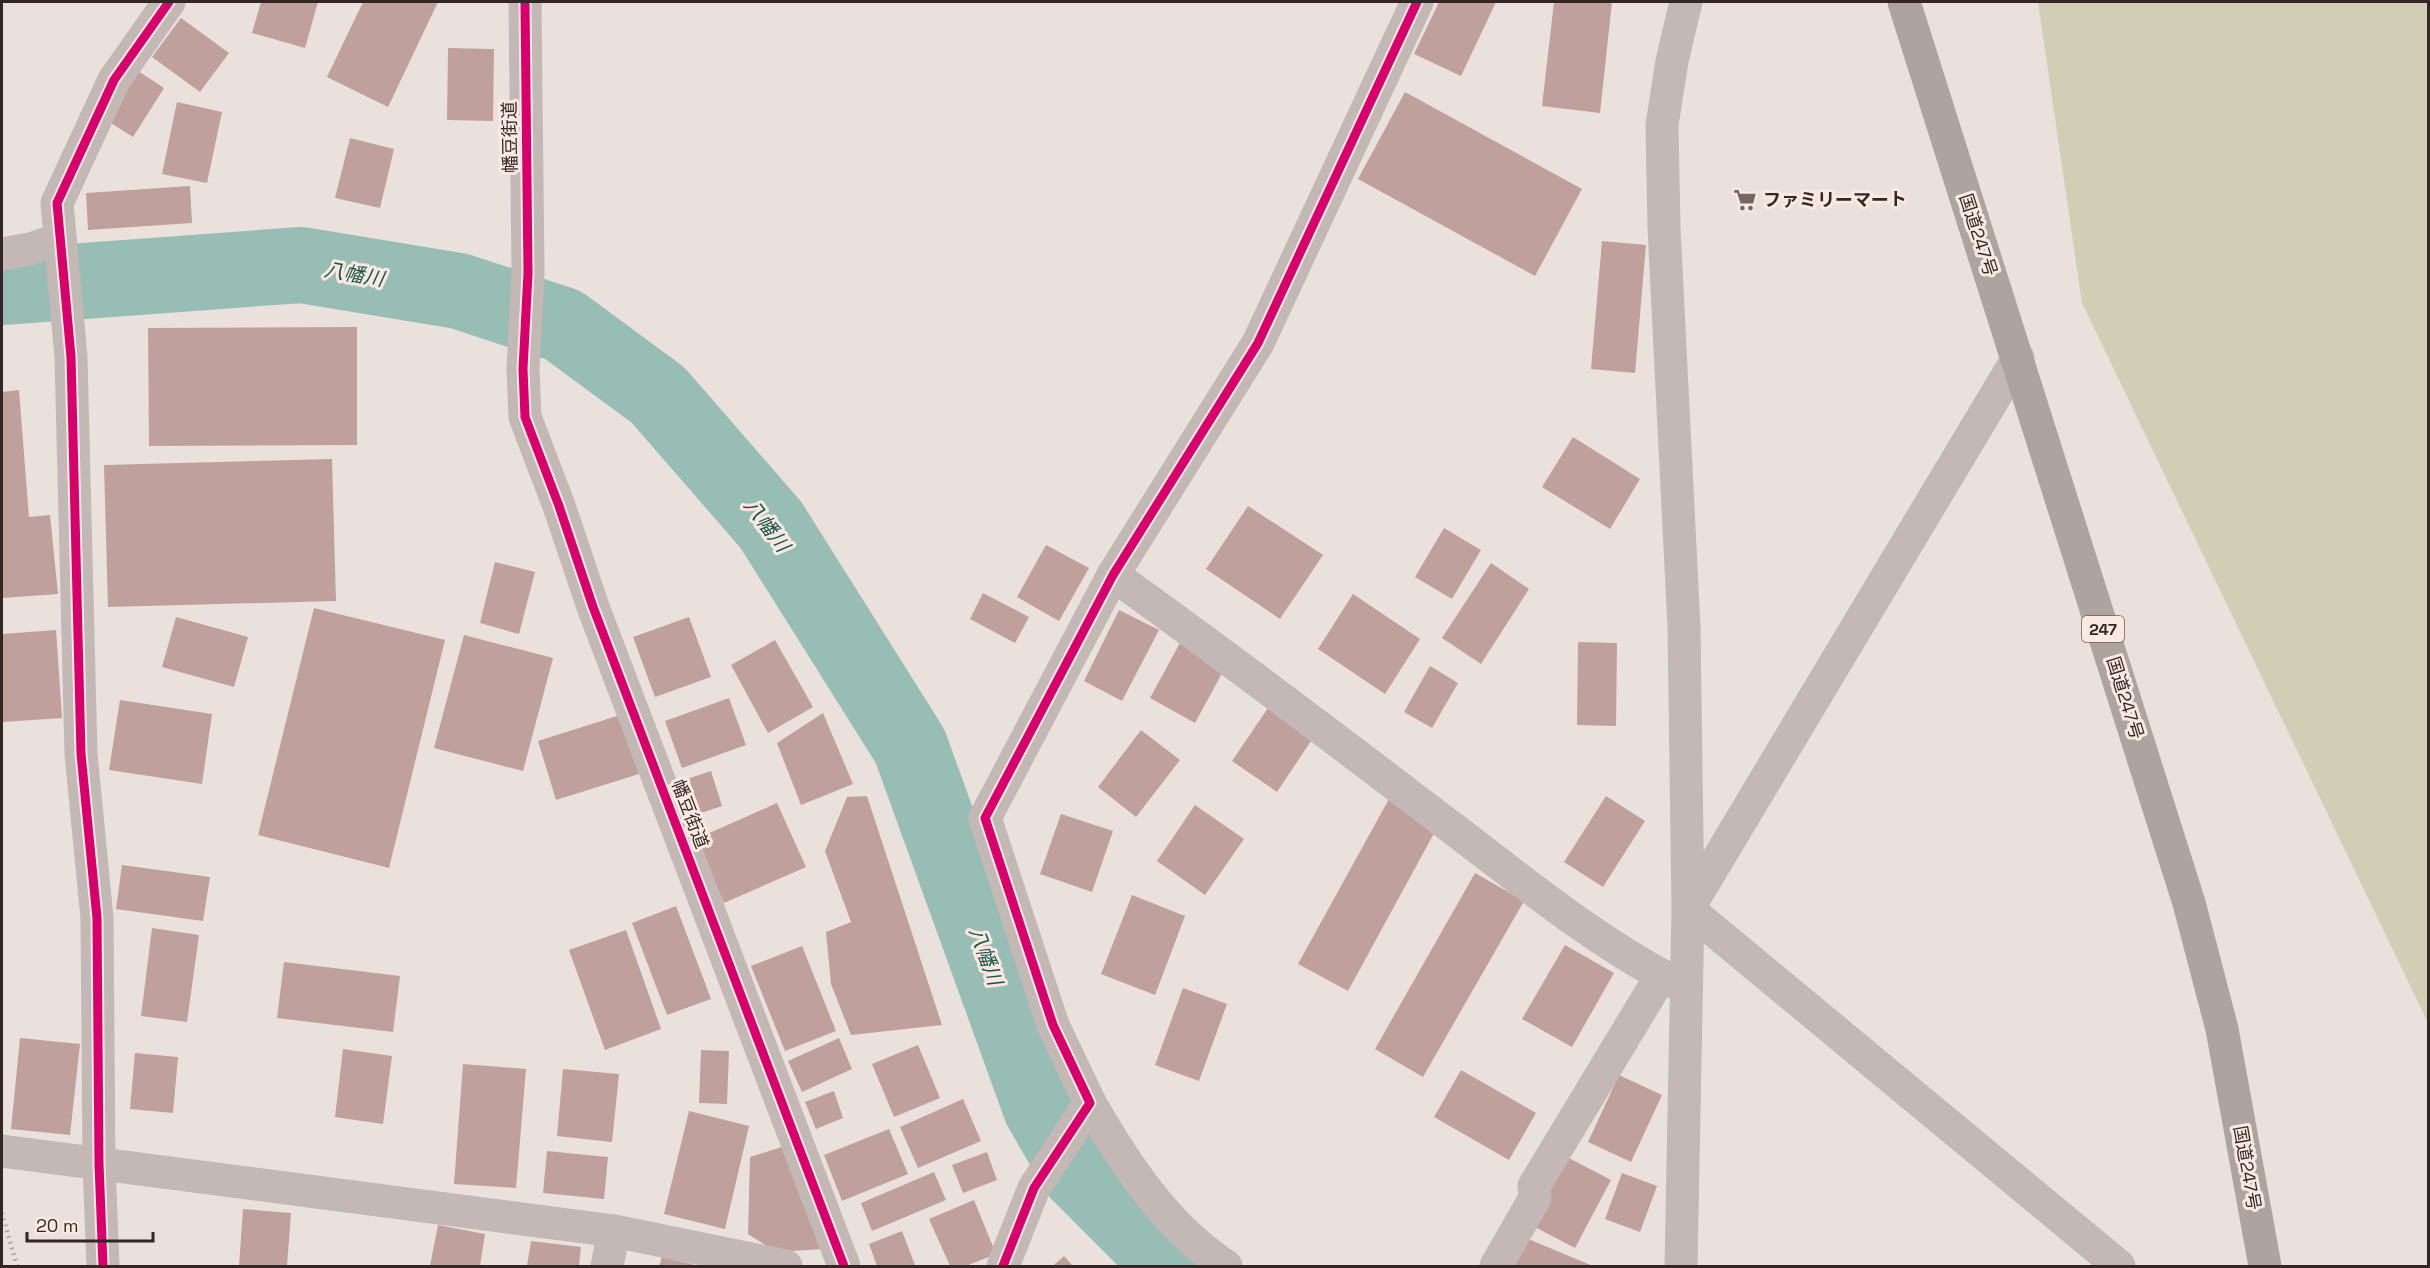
<svg xmlns="http://www.w3.org/2000/svg" width="2430" height="1268" font-family="'Space Grotesk','Noto Sans JP',sans-serif">
	<style>
		.green { fill: #d1ceb6 }
		.lines { fill: none; stroke-linecap: round; stroke-linejoin: round }
		.river { stroke: #98bdb4; stroke-width: 76 }
		.building { fill: #bfa09d }
		.minor { stroke: #c3b8b5; stroke-width: 33 }
		.tertiary { stroke: #c3b8b5; stroke-width: 33 }
		.trunk { stroke: #ada4a0; stroke-width: 33 }
		.rail { stroke: #aba2a0; stroke-width: 4.5; stroke-dasharray: 1.5 4.5; stroke-linecap: butt }
		.cycleway-casing { stroke: #f9e9e2; stroke-width: 13 }
		.cycleway { stroke: #d6006c; stroke-width: 9 }
		.labels { text-anchor: middle; stroke-width: 6; stroke-linejoin: round; paint-order: stroke }
		.shield { fill: #f9e9e2; stroke: #6e605d; stroke-width: 1.5 }
		.shield-label { font-size: 16px; font-weight: bold; fill: #332624 }
		.street-label { font-size: 18px; fill: #332624; stroke: #f9e9e2 }
		.poi-label { font-size: 18px; font-weight: bold; fill: #332624; stroke: #f9e9e2; text-anchor: start }
		.water-label { font-size: 20px; font-style: italic; fill: #1a544b; stroke: #f9e9e2 }
	</style>
	<rect width="100%" height="100%" fill="#ebe1dc"/>
	<!-- green -->
	<path class="green" d="M 2038,2 L 2428,2 L 2428,1023 L 2082,303 Z"/>
	<g class="lines">
		<!-- river -->
		<path class="river" d="M 2,287 L 301,265 L 459,291 L 563,325 L 658,395 L 771,525 L 910,746 L 1041,1108 L 1078,1172 L 1154,1248 L 1176,1266"/>
	</g>
	<!-- building -->
	<g class="building">
		<path d="M 261,2 L 318,2 L 305,48 L 252,33 Z"/>
		<path d="M 363,2 L 438,2 L 388,107 L 327,77 Z"/>
		<path d="M 1439,2 L 1496,2 L 1461,76 L 1414,54 Z"/>
		<path d="M 1554,2 L 1612,2 L 1600,113 L 1542,106 Z"/>
		<path d="M 181,18 L 229,53 L 200,92 L 152,57 Z"/>
		<path d="M 448,48 L 494,49 L 493,121 L 447,120 Z"/>
		<path d="M 138,71 L 164,88 L 133,137 L 106,120 Z"/>
		<path d="M 1405,92 L 1582,189 L 1535,276 L 1358,179 Z"/>
		<path d="M 177,102 L 222,112 L 207,183 L 162,174 Z"/>
		<path d="M 350,138 L 394,149 L 380,208 L 335,198 Z"/>
		<path d="M 190,186 L 192,223 L 88,230 L 86,193 Z"/>
		<path d="M 1602,241 L 1646,245 L 1635,373 L 1591,369 Z"/>
		<path d="M 357,327 L 357,445 L 149,446 L 148,328 Z"/>
		<path d="M 19,390 L 29,517 L 50,515 L 58,594 L 2,598 L 2,392 Z"/>
		<path d="M 1573,437 L 1640,479 L 1610,529 L 1542,487 Z"/>
		<path d="M 332,459 L 336,601 L 108,607 L 104,465 Z"/>
		<path d="M 1248,506 L 1323,555 L 1280,619 L 1206,569 Z"/>
		<path d="M 1444,528 L 1481,550 L 1452,599 L 1415,577 Z"/>
		<path d="M 1046,545 L 1089,568 L 1059,621 L 1017,597 Z"/>
		<path d="M 495,562 L 535,572 L 519,634 L 480,623 Z"/>
		<path d="M 1491,563 L 1529,589 L 1481,664 L 1442,638 Z"/>
		<path d="M 983,593 L 1029,617 L 1015,643 L 970,619 Z"/>
		<path d="M 1353,594 L 1420,639 L 1385,694 L 1318,649 Z"/>
		<path d="M 314,608 L 445,640 L 389,868 L 258,835 Z"/>
		<path d="M 1119,610 L 1159,630 L 1122,701 L 1084,681 Z"/>
		<path d="M 176,617 L 248,637 L 234,687 L 162,667 Z"/>
		<path d="M 689,617 L 711,677 L 655,697 L 633,637 Z"/>
		<path d="M 56,630 L 62,718 L 3,722 L 2,634 Z"/>
		<path d="M 464,635 L 553,658 L 523,771 L 434,748 Z"/>
		<path d="M 775,640 L 813,707 L 768,733 L 731,665 Z"/>
		<path d="M 1181,641 L 1226,666 L 1195,723 L 1150,698 Z"/>
		<path d="M 1578,642 L 1617,643 L 1616,726 L 1577,725 Z"/>
		<path d="M 1430,666 L 1458,683 L 1432,728 L 1404,712 Z"/>
		<path d="M 729,698 L 746,745 L 682,768 L 665,721 Z"/>
		<path d="M 120,700 L 212,714 L 202,784 L 109,770 Z"/>
		<path d="M 1268,708 L 1313,738 L 1277,792 L 1232,761 Z"/>
		<path d="M 823,713 L 853,784 L 801,805 L 777,743 Z"/>
		<path d="M 620,715 L 639,774 L 556,800 L 538,741 Z"/>
		<path d="M 1141,730 L 1180,760 L 1136,817 L 1098,787 Z"/>
		<path d="M 711,771 L 722,806 L 686,818 L 675,783 Z"/>
		<path d="M 867,796 L 942,1025 L 851,1035 L 831,984 L 826,932 L 851,922 L 825,851 L 847,797 Z"/>
		<path d="M 1606,796 L 1645,821 L 1603,887 L 1564,862 Z"/>
		<path d="M 1389,799 L 1438,826 L 1348,991 L 1298,964 Z"/>
		<path d="M 777,803 L 806,867 L 724,903 L 696,839 Z"/>
		<path d="M 1195,805 L 1244,839 L 1205,895 L 1157,861 Z"/>
		<path d="M 1061,814 L 1113,831 L 1092,892 L 1040,874 Z"/>
		<path d="M 122,865 L 210,877 L 203,921 L 116,909 Z"/>
		<path d="M 1475,873 L 1524,901 L 1423,1077 L 1375,1049 Z"/>
		<path d="M 1132,895 L 1185,916 L 1155,995 L 1101,974 Z"/>
		<path d="M 676,906 L 711,999 L 667,1015 L 632,923 Z"/>
		<path d="M 152,928 L 199,935 L 187,1022 L 141,1016 Z"/>
		<path d="M 626,930 L 661,1029 L 605,1050 L 569,950 Z"/>
		<path d="M 1565,945 L 1614,973 L 1572,1047 L 1522,1019 Z"/>
		<path d="M 802,946 L 836,1031 L 785,1051 L 751,966 Z"/>
		<path d="M 284,962 L 400,976 L 393,1032 L 277,1018 Z"/>
		<path d="M 1183,988 L 1227,1004 L 1199,1081 L 1155,1065 Z"/>
		<path d="M 20,1038 L 80,1044 L 70,1135 L 11,1129 Z"/>
		<path d="M 839,1038 L 852,1069 L 802,1092 L 788,1061 Z"/>
		<path d="M 918,1045 L 940,1098 L 894,1117 L 872,1064 Z"/>
		<path d="M 343,1049 L 392,1056 L 383,1124 L 335,1117 Z"/>
		<path d="M 701,1050 L 729,1051 L 727,1104 L 699,1103 Z"/>
		<path d="M 135,1053 L 178,1057 L 173,1113 L 130,1109 Z"/>
		<path d="M 463,1064 L 526,1069 L 516,1188 L 454,1184 Z"/>
		<path d="M 563,1069 L 619,1074 L 612,1142 L 557,1136 Z"/>
		<path d="M 1461,1070 L 1536,1113 L 1509,1160 L 1434,1117 Z"/>
		<path d="M 1619,1075 L 1662,1095 L 1631,1162 L 1588,1142 Z"/>
		<path d="M 834,1091 L 843,1118 L 816,1129 L 805,1102 Z"/>
		<path d="M 963,1099 L 981,1141 L 918,1168 L 900,1127 Z"/>
		<path d="M 689,1111 L 749,1126 L 725,1229 L 664,1214 Z"/>
		<path d="M 889,1129 L 908,1174 L 842,1201 L 824,1155 Z"/>
		<path d="M 785,1146 L 822,1249 L 776,1252 L 748,1234 L 750,1157 Z"/>
		<path d="M 547,1151 L 608,1157 L 604,1199 L 543,1193 Z"/>
		<path d="M 987,1152 L 997,1180 L 963,1193 L 952,1165 Z"/>
		<path d="M 1567,1157 L 1611,1180 L 1575,1248 L 1531,1225 Z"/>
		<path d="M 934,1172 L 946,1200 L 872,1231 L 861,1203 Z"/>
		<path d="M 1622,1173 L 1657,1186 L 1640,1232 L 1605,1219 Z"/>
		<path d="M 974,1200 L 996,1254 L 966,1266 L 950,1266 L 929,1219 Z"/>
		<path d="M 243,1209 L 291,1213 L 287,1266 L 239,1266 Z"/>
		<path d="M 438,1225 L 485,1234 L 480,1266 L 430,1266 Z"/>
		<path d="M 902,1231 L 915,1265 L 877,1266 L 869,1244 Z"/>
		<path d="M 1521,1236 L 1593,1266 L 1509,1266 Z"/>
		<path d="M 531,1241 L 581,1247 L 579,1266 L 527,1266 Z"/>
		<path d="M 1064,1256 L 1073,1266 L 1053,1266 Z"/>
		<path d="M 662,1257 L 699,1266 L 659,1266 Z"/>
	</g>
	<g class="lines">
		<!-- minor -->
		<g class="minor">
			<path d="M 525,2 L 528,273 L 523,369 L 525,417 L 559,506 L 593,607 L 844,1266"/>
			<path d="M 2,254 L 30,249 L 59,239"/>
			<path d="M 2018,358 L 1688,909 L 2119,1266"/>
			<path d="M 1113,575 C 1227,656 1339,742 1451,827 C 1526,884 1601,946 1686,988"/>
			<path d="M 1090,1103 C 1125,1164 1166,1227 1226,1266"/>
			<path d="M 2,1151 L 614,1231 L 786,1266"/>
			<path d="M 103,1266 L 99,1164 L 97,918 L 81,754 L 71,357 L 57,203 L 114,80 L 169,2"/>
			<path d="M 607,1266 L 614,1231"/>
			<path d="M 1003,1266 L 1034,1188 L 1090,1103 L 1053,1025 L 985,818 L 1113,575 L 1258,343 L 1417,2"/>
			<path d="M 1496,1266 L 1535,1198 L 1534,1186 L 1661,976"/>
		</g>
		<!-- tertiary -->
		<path class="tertiary" d="M 1681,1266 L 1688,909 L 1684,627 L 1664,228 L 1662,125 L 1672,61 L 1686,2"/>
		<!-- trunk -->
		<path class="trunk" d="M 1904,2 L 2189,903 L 2222,1029 L 2265,1266"/>
		<!-- rail -->
		<path class="rail" d="M 2,1213 L 17,1266"/>
		<!-- cycleway casing -->
		<g class="cycleway-casing">
			<g id="cycleway">
				<path d="M 525,2 L 528,273 L 523,369 L 525,417 L 559,506 L 593,607 L 844,1266"/>
				<path d="M 103,1266 L 99,1164 L 97,918 L 81,754 L 71,357 L 57,203 L 114,80 L 169,2"/>
				<path d="M 1003,1266 L 1034,1188 L 1090,1103 L 1053,1025 L 985,818 L 1113,575 L 1258,343 L 1417,2"/>
			</g>
		</g>
		<!-- cycleway -->
		<use href="#cycleway" class="cycleway"/>
	</g>
	<!-- icons -->
	<defs>
		<g id="supermarket-bare" transform="scale(1.8)"><path d="M-6-5.5h2.5l.6 2H6L4.5 2H-2.5L-4.4-4H-6ZM-1.5 3.2a1.3 1.3 0 1 0 .1 0ZM3 3.2a1.3 1.3 0 1 0 .1 0Z" fill="#736764" stroke="#f9e9e2" stroke-width="2.5" paint-order="stroke"/></g>
	</defs>
	<g fill-rule="evenodd">
		<use href="#supermarket-bare" x="1745" y="200"/>
	</g>
	<g class="labels">
		<!-- shield labels -->
		<rect class="shield" x="2082" y="616" width="42" height="26" rx="4.5"/>
		<g class="shield-label">
			<text x="2103" y="635">247</text>
		</g>
		<!-- street labels -->
		<g class="street-label">
			<text transform="translate(510 137) rotate(-91)" y="6">幡豆街道</text>
			<text transform="translate(1978 235) rotate(72)" y="6">国道247号</text>
			<text transform="translate(2125 698) rotate(73)" y="6">国道247号</text>
			<text transform="translate(690 814) rotate(69)" y="6">幡豆街道</text>
			<text transform="translate(2247 1168) rotate(80)" y="6">国道247号</text>
		</g>
		<!-- poi labels -->
		<g class="poi-label">
			<text x="1763" y="206">ファミリーマート</text>
		</g>
		<!-- water labels -->
		<g class="water-label">
			<text transform="translate(354 274) rotate(10)" y="7">八幡川</text>
			<text transform="translate(767 525) rotate(53)" y="7">八幡川</text>
			<text transform="translate(986 956) rotate(70)" y="7">八幡川</text>
		</g>
	</g>
	<!-- border -->
	<rect width="2430" height="1268" fill="none" stroke="#332624" stroke-width="6"/>
	<!-- scale -->
	<path d="M27 1232v9h126v-9" fill="none" stroke="#332624" stroke-width="3"/>
	<text x="36" y="1232" font-size="18" fill="#332624" stroke="#f9e9e2" stroke-width="4.5" paint-order="stroke">20 m</text>
</svg>
